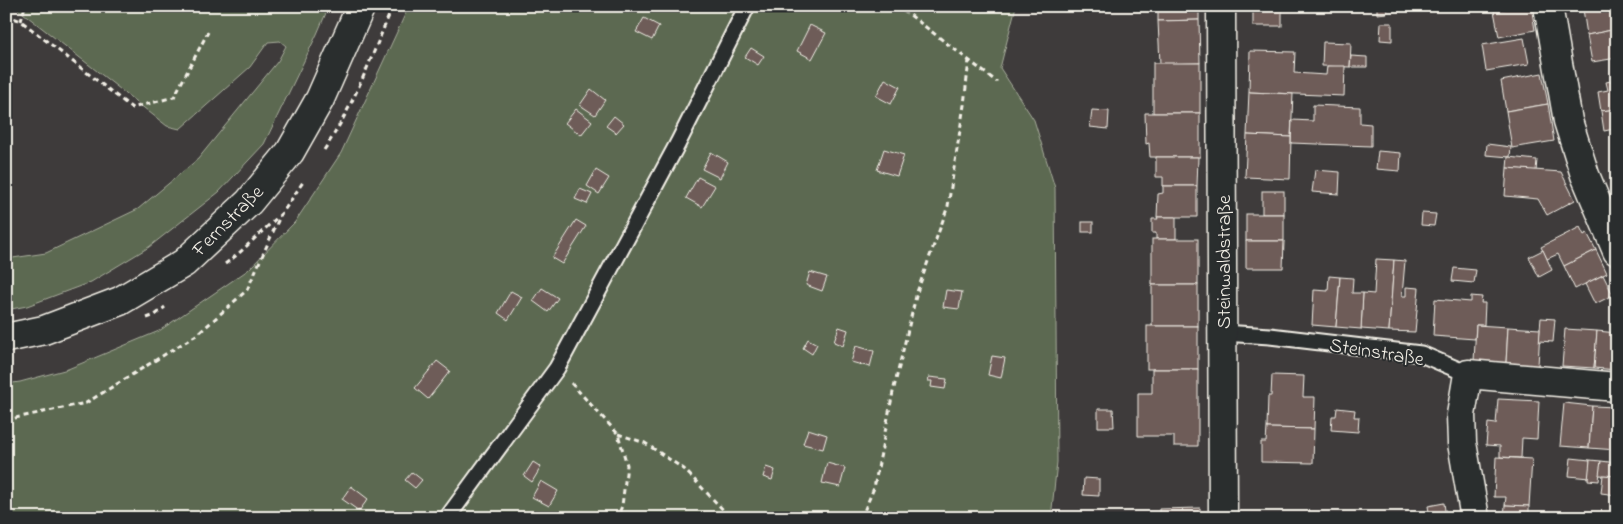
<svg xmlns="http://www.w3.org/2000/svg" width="1623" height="524" font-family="'Indie Flower',sans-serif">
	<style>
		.green { fill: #5b6951; stroke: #a8ad9c }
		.building { fill: #6e5b59; stroke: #f4f1e8 }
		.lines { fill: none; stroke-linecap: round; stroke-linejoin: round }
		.lane-casing { stroke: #f4f1e8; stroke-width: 19 }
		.street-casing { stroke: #f4f1e8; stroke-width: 31 }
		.secondary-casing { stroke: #f4f1e8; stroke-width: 31 }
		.path { stroke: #f4f1e8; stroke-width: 3; stroke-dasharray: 5 4; stroke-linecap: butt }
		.lane { stroke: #2a2d2e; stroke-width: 15 }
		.street { stroke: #2a2d2e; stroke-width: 28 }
		.secondary { stroke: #2a2d2e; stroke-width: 28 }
		.labels { text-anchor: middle; stroke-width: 4; stroke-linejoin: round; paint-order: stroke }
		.street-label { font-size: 20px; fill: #f4f1e8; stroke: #2a2d2e }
	</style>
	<rect width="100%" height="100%" fill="#3e3b3b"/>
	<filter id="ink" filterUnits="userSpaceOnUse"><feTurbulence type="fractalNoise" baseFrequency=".02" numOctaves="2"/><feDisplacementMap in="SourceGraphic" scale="10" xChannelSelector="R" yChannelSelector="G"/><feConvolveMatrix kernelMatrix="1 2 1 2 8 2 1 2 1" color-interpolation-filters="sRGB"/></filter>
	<g filter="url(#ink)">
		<!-- green -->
		<g class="green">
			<path d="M 14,6 L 329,6 L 317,34 L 264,144 L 219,192 L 149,247 L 91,282 L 27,306 L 6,310 L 6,259 L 46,253 L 138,209 L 198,159 L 278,61 L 286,46 L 280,41 L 268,42 L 250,67 L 180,129 L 167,126 Z"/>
			<path d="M 409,6 L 1016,6 L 1000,68 L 1034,120 L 1055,188 L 1057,462 L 1051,518 L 6,518 L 6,384 L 20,382 L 68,369 L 159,331 L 248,270 L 295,222 L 341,153 Z"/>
		</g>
		<!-- building -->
		<g class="building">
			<path d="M 1158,6 L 1199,6 L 1199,20 L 1158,21 Z"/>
			<rect x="1253" y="6" width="29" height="20"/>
			<path d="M 1377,6 L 1387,6 L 1387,13 L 1377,14 Z"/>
			<path d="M 1493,6 L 1520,6 L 1494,11 Z"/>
			<path d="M 1520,6 L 1531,6 L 1535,30 L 1499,37 L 1494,11 Z"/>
			<path d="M 1600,6 L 1615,6 L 1617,29 L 1587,35 L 1583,9 Z"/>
			<path d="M 644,18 L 659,26 L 652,40 L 636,32 Z"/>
			<path d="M 1199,20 L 1200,63 L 1160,64 L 1158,21 Z"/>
			<path d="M 1381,23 L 1392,23 L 1392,41 L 1380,40 Z"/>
			<path d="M 810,25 L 826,33 L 812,59 L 797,51 Z"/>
			<path d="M 1617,29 L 1617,58 L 1592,62 L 1587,35 Z"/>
			<path d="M 1524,38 L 1529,64 L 1486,71 L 1482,45 Z"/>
			<path d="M 1323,42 L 1351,43 L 1350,67 L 1322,66 Z"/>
			<path d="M 751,48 L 764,56 L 758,65 L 745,57 Z"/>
			<path d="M 1250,51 L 1295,52 L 1294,73 L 1326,75 L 1327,66 L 1345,66 L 1344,96 L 1249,92 Z"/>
			<path d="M 1351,56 L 1367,57 L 1367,67 L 1350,67 Z"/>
			<rect x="1153" y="63" width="47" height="50"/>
			<path d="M 1542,73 L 1548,104 L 1506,111 L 1501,81 Z"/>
			<path d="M 885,79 L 900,87 L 891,104 L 876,96 Z"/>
			<path d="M 1617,80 L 1617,109 L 1601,111 L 1598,92 L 1608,90 L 1606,82 Z"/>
			<path d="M 591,89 L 605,100 L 595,115 L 580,105 Z"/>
			<path d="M 1249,92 L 1293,94 L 1291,137 L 1247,135 Z"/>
			<path d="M 1548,104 L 1554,141 L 1512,148 L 1506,111 Z"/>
			<path d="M 1313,105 L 1360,107 L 1360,123 L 1371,124 L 1371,146 L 1291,143 L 1292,120 L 1313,121 Z"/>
			<path d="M 576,109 L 592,121 L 581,135 L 565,123 Z"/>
			<path d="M 1617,109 L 1617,137 L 1615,137 L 1614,129 L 1604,131 L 1601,111 Z"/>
			<path d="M 1092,110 L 1109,111 L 1108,129 L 1090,127 Z"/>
			<path d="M 1145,113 L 1200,113 L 1200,157 L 1150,157 L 1149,143 L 1146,144 Z"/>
			<path d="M 614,116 L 624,124 L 616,133 L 606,126 Z"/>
			<path d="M 1247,135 L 1291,137 L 1290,179 L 1245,177 Z"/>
			<path d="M 1487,144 L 1511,147 L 1510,157 L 1486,155 Z"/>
			<path d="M 884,149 L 904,155 L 897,176 L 877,170 Z"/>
			<path d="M 1378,151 L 1401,153 L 1400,171 L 1376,169 Z"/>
			<path d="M 711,152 L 728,162 L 720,178 L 702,169 Z"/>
			<path d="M 1156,157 L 1198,157 L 1197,186 L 1163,186 L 1163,177 L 1156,177 Z"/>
			<path d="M 1508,157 L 1537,160 L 1536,171 L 1507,168 Z"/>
			<path d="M 1507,168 L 1561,172 L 1575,200 L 1547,215 L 1538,199 L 1505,196 Z"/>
			<path d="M 596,170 L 609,178 L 599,194 L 587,186 Z"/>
			<path d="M 1315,170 L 1340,172 L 1339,194 L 1312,192 Z"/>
			<path d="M 698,177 L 715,186 L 702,207 L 686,198 Z"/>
			<path d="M 1163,186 L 1197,186 L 1197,217 L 1157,217 L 1158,194 L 1163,193 Z"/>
			<path d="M 580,189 L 592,194 L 587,204 L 575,199 Z"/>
			<rect x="1262" y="191" width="22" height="23"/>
			<path d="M 1422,213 L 1436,214 L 1434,226 L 1421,225 Z"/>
			<rect x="1246" y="214" width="38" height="27"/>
			<path d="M 1157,217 L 1176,217 L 1176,239 L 1156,239 L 1156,233 L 1152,233 L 1152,219 L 1158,219 Z"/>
			<path d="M 576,220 L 586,226 L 562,264 L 552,258 Z"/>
			<rect x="1082" y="222" width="11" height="10"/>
			<path d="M 1580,227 L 1584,235 L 1587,233 L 1596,250 L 1564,266 L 1558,254 L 1547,259 L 1541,247 Z"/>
			<rect x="1152" y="239" width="46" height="46"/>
			<path d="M 1246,241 L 1284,241 L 1283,268 L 1246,268 Z"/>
			<path d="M 1543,250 L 1552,270 L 1539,277 L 1529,257 Z"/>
			<path d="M 1596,250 L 1607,273 L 1575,289 L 1564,266 Z"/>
			<path d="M 1376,259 L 1394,260 L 1389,331 L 1361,329 L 1363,293 L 1374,294 Z"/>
			<path d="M 1394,260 L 1405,261 L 1402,296 L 1406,296 L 1406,287 L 1419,288 L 1415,332 L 1389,331 Z"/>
			<path d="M 1454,268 L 1476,270 L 1474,283 L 1452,281 Z"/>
			<path d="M 810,272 L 827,277 L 822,291 L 806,285 Z"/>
			<path d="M 1603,275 L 1613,295 L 1595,304 L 1585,284 Z"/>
			<path d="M 1329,276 L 1340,277 L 1336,327 L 1312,325 L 1314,290 L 1328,291 Z"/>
			<path d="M 1340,277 L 1353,278 L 1352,293 L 1363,293 L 1361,329 L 1336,327 Z"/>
			<rect x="1152" y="285" width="46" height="41"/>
			<path d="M 542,288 L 558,298 L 548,312 L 533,301 Z"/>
			<path d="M 946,290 L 962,292 L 959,309 L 943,307 Z"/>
			<path d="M 511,291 L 522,297 L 508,320 L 498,313 Z"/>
			<path d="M 1471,296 L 1482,297 L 1481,303 L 1485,303 L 1484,325 L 1476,325 L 1475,339 L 1433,336 L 1435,299 L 1471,302 Z"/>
			<path d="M 1541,318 L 1555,319 L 1553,342 L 1539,341 Z"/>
			<path d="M 1476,325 L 1508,327 L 1506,363 L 1474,361 Z"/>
			<rect x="1147" y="326" width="51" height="43"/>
			<path d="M 839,327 L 848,330 L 843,346 L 834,342 Z"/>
			<path d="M 1508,327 L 1540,329 L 1538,366 L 1506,363 Z"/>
			<path d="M 1565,329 L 1597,331 L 1594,368 L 1562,366 Z"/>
			<path d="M 1597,331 L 1617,333 L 1617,370 L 1594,368 Z"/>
			<path d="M 808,339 L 817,344 L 812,354 L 803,348 Z"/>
			<path d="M 856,346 L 874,351 L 870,367 L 851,362 Z"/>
			<path d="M 992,356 L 1005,358 L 1001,378 L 988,375 Z"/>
			<path d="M 437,361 L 450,371 L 428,399 L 415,388 Z"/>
			<path d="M 1152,369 L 1198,369 L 1198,446 L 1174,446 L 1174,436 L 1138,436 L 1138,393 L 1152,393 Z"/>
			<path d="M 1272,375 L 1304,376 L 1303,397 L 1315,397 L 1314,429 L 1267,428 L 1268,396 L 1271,396 Z"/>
			<path d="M 929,377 L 947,379 L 945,389 L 931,387 L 932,381 L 928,381 Z"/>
			<path d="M 1498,399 L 1539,401 L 1537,439 L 1522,438 L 1521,458 L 1500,457 L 1500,446 L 1486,445 L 1488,423 L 1496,424 Z"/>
			<path d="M 1564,403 L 1592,406 L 1589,448 L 1560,446 Z"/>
			<path d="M 1592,406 L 1617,407 L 1617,450 L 1589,448 Z"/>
			<path d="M 1337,408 L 1355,410 L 1354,417 L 1359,417 L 1358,432 L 1331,430 L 1332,416 L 1336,416 Z"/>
			<path d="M 1098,409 L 1113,409 L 1114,427 L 1098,427 Z"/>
			<path d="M 1267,428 L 1314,429 L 1313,463 L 1261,462 L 1261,442 L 1266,442 Z"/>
			<path d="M 808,429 L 827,435 L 823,449 L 803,444 Z"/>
			<path d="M 1496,457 L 1532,459 L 1529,506 L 1505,505 L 1506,497 L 1494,497 Z"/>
			<path d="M 1571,458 L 1590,460 L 1589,478 L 1569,476 Z"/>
			<path d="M 1590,460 L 1601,461 L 1599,481 L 1588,480 Z"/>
			<path d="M 1601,461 L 1617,463 L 1617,476 L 1599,475 Z"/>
			<path d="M 533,462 L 541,467 L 532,482 L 524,476 Z"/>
			<path d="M 827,463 L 845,468 L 840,487 L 822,483 Z"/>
			<path d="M 766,467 L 775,470 L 772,480 L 763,477 Z"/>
			<path d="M 412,472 L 422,480 L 415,488 L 405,480 Z"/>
			<path d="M 1603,475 L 1617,476 L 1617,495 L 1601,493 Z"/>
			<path d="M 1084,478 L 1099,479 L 1099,496 L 1083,495 Z"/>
			<path d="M 541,481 L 558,491 L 549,506 L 532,497 Z"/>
			<path d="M 351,486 L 368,499 L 359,511 L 342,499 Z"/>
			<path d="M 1444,503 L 1446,518 L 1430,518 L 1428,506 Z"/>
			<path d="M 1505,505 L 1529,506 L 1529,515 L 1539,516 L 1538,518 L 1504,518 Z"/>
			<path d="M 1200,508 L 1200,518 L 1159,518 L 1159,509 Z"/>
		</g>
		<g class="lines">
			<!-- lane casing -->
			<g class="lane-casing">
				<g id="lane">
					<path d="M 1223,333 L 1270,336 L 1421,354 L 1468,374"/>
					<path d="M 447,518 L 557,368 L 678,143 L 747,6"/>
				</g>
			</g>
			<!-- street casing -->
			<g class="street-casing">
				<g id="street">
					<path d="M 1548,6 L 1568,121 L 1585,175 L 1617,251"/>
					<path d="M 1475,518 L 1462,443 L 1461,415 L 1468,374 L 1617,387"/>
				</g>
			</g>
			<!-- secondary casing -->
			<g class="secondary-casing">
				<g id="secondary">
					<path d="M 1221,6 L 1223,518"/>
					<path d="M 6,338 L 44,330 L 120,301 L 184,263 L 249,202 L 290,152 L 320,99 L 361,6"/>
				</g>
			</g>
			<!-- path -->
			<g class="path">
				<path d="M 895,6 L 910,15 L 997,82"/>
				<path d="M 6,15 L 21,21 L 132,108 L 174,97 L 208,32"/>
				<path d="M 21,21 L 25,6"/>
				<path d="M 324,150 C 354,106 372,55 393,6"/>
				<path d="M 225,264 L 237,255 L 283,212 L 303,182"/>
				<path d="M 147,318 L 155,315 L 165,307"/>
				<path d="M 571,383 L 618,434 L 627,465 L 622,506 L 617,518"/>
				<path d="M 6,420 L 86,403 L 198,334 L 247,290 L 281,214"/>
				<path d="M 618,434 L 645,443 L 684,469 L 731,518"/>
				<path d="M 861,518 L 874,488 L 893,392 L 917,292 L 948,206 L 964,105 L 969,60"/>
			</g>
			<!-- lane -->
			<use href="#lane" class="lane"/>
			<!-- street -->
			<use href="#street" class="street"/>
			<!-- secondary -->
			<use href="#secondary" class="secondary"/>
		</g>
	</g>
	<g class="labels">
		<!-- street labels -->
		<g class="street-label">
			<text transform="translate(227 220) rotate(-45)" y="7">Fernstraße</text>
			<text transform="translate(1223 262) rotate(-90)" y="7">Steinwaldstraße</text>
			<text transform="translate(1377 351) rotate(9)" y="7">Steinstraße</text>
		</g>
	</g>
	<!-- margin -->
	<rect width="1623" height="524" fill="none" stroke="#2a2d2e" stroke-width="25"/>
	<rect x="12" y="12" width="1598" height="499" fill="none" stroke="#f4f1e8" stroke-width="2" filter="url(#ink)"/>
</svg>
